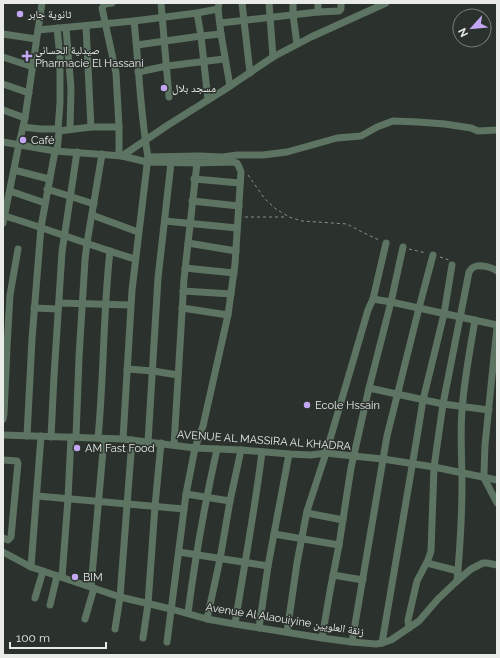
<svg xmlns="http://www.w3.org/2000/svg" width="500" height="658" font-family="Raleway,'Noto Naskh Arabic',sans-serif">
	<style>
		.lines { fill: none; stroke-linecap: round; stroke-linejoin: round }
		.path { stroke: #8c908c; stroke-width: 1; stroke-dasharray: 3 3; stroke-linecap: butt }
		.minor { stroke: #5c7461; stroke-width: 7 }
		.poi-dot { fill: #c3a7f2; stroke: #2b312c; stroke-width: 1.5 }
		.labels { text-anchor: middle; stroke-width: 3; stroke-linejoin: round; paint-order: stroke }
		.poi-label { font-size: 11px; fill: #e8ebe8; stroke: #2b312c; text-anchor: start }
		.street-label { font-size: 11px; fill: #e8ebe8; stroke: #2b312c }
	</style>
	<rect width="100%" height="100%" fill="#2b312c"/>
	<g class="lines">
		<!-- path -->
		<g class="path">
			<path d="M 248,175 L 265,199 L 276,209 L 289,217 L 302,221 L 347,224 L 362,232 L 379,240"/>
			<path d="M 245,217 L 287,217"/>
			<path d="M 409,249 L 426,253"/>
			<path d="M 440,257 L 449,260"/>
		</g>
		<!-- minor -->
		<g class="minor">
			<path d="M 112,3 L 105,4 L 102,8 L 116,73 L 119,127 L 119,155"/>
			<path d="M 161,3 L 169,97"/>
			<path d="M 219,3 L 218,9 L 221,34 L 230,86"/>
			<path d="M 242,3 L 250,73"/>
			<path d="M 269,3 L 273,57"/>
			<path d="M 293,3 L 293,15 L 297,44"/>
			<path d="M 318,3 L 318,12"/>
			<path d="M 197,13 L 201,36 L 208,100"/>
			<path d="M 220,23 L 318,12 L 339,11 L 341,9 L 341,3"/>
			<path d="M 86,26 L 91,127"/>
			<path d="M 57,28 L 60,57 L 60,103 L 58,129"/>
			<path d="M 66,28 L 71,88 L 70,129"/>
			<path d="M 38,30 L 134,21 L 197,13 L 218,9"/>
			<path d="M 3,34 L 36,39"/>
			<path d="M 137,45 L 201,36 L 221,34"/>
			<path d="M 3,57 L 33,67"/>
			<path d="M 138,72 L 167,66 L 224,59"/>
			<path d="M 3,84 L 29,93"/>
			<path d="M 3,110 L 25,118"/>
			<path d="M 23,127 L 40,129 L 58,129 L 59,131 L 91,127 L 119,127"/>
			<path d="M 3,142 L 55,151 L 122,156 L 147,162 L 197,163 L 232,162 L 237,163 L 239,167 L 241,172 L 235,264 L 228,315 L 203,426 L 195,448 L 186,494 L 167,642"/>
			<path d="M 57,151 L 59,131"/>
			<path d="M 122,156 L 168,125 L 224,90 L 273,57 L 311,37 L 386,3"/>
			<path d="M 148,157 L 199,156 L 223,157 L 237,155 L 263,155 L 287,152 L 337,138 L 361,136 L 377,127 L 393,121 L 418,122 L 445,124 L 471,128 L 478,131 L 497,130"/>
			<path d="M 14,170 L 49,179"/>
			<path d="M 194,179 L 240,183"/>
			<path d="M 47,189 L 94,204"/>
			<path d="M 10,191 L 45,203"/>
			<path d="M 192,201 L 239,206"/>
			<path d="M 92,215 L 138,232"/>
			<path d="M 5,216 C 48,229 91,246 135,259"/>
			<path d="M 165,221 L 237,228"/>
			<path d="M 3,223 L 19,144 L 25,118 L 42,3"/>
			<path d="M 188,243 L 236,251"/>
			<path d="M 185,268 L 234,273"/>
			<path d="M 183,291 L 231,294"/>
			<path d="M 373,299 L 386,243"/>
			<path d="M 59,303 L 130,305"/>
			<path d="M 34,308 L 58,309"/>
			<path d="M 182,308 L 228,315"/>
			<path d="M 497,327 L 485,445 L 484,473 L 484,478 L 497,503"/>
			<path d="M 127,369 L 153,371 L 178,375"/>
			<path d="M 369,388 L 443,404 L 489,410"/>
			<path d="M 3,419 L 4,414 L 7,347 L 10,295 L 18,249"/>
			<path d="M 3,435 L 123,439 L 195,448 L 241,450 L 289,454 L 311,455 L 326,453 L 353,456 L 383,459 L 434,467 L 497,480"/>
			<path d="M 27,436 L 32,339 L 41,227 L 55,151"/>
			<path d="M 51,437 L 54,376 L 62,252 L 77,152"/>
			<path d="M 76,437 L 79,357 L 85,260 L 87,243 L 102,154"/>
			<path d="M 98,438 C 104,376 103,313 110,251"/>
			<path d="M 123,439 L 132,290 L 148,157 C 140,112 139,66 134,21"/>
			<path d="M 148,442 L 158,278 L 171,163"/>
			<path d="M 174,445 L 184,279 L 197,163"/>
			<path d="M 3,460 L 17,461 L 18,463 L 11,537 L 8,540 L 3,538"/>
			<path d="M 186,494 L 230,501"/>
			<path d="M 37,496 L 184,509"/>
			<path d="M 307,513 L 343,520"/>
			<path d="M 274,534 L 339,545"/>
			<path d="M 3,552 L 31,567 L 120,597 L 171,609 L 207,619 L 235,624 L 322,638 L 352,642 L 376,644 L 382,643 L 391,640 L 419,621 L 438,599 L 457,581 L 471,569 L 483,563 L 487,563 L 497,565"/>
			<path d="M 179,552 L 268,566"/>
			<path d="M 427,563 L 458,571"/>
			<path d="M 31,567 L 41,436"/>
			<path d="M 333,575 L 363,580"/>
			<path d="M 62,577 L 68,499 L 71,437"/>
			<path d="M 457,581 C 460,548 462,516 462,483 C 462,459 460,435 462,411 C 464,380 470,350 475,320"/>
			<path d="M 91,587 L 104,439"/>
			<path d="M 35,598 L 43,571"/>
			<path d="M 50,605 L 57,576"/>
			<path d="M 188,613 C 195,558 205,503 217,449"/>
			<path d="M 85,619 L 94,588"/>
			<path d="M 207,619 L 220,559 L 230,501 L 241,450"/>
			<path d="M 235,624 C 244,567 255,509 262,452"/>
			<path d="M 259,628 L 268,566 L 289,454"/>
			<path d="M 409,628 L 408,620 L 417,581 L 428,560 L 431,551 L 434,467 L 443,404 L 469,272 C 471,270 471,268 474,267 C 479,264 492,267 497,271"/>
			<path d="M 115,629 L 120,597 L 132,440"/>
			<path d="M 287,632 L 297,563 L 307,511 L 326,453 L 368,310 L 373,299 L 391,302 L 497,325"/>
			<path d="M 143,638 L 148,604 L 155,506 L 161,443"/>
			<path d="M 322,638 L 330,591 L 339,545 L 351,468 L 369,388 L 391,302 L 403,247"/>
			<path d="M 352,642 L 387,436 L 419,308 L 433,255"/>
			<path d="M 382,643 L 417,437 L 423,400 L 444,314 L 452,265"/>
		</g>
	</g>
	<!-- markers -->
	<g class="poi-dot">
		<circle cx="20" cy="14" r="4"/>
		<path d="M25 50h4v4h4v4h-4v4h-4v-4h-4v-4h4z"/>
		<circle cx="164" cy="88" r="4"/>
		<circle cx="23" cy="140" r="4"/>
		<circle cx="307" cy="405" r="4"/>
		<circle cx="77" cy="448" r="4"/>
		<circle cx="75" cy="577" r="4"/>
	</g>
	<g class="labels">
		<!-- poi labels -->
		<g class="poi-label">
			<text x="28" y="18">ثانوية جابر</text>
			<text x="35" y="54">صيدلية الحساني<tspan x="35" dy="13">Pharmacie El Hassani</tspan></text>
			<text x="172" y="92">مسجد بلال</text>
			<text x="31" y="144">Café</text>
			<text x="315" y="409">Ecole Hssain</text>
			<text x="85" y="452">AM Fast Food</text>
			<text x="83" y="581">BIM</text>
		</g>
		<!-- street labels -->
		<g class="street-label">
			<text transform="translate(264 440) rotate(4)" y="4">AVENUE AL MASSIRA AL KHADRA</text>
			<text transform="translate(285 619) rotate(9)" y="4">Avenue Al Alaouiyine زنقة العلويين</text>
		</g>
	</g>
	<!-- border -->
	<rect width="500" height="658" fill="none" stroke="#e8ebe8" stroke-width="8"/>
	<!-- north arrow -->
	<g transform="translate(472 28) rotate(243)"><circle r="19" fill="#2b312c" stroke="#777b77"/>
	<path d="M0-3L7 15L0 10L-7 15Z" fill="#c3a7f2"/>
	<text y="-6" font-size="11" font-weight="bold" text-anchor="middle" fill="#e8ebe8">N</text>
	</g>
	<!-- scale -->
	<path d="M10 642v6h96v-6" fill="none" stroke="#e8ebe8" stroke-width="2"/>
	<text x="16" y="642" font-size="12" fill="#e8ebe8" stroke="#2b312c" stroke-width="3" paint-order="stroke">100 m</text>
</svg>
